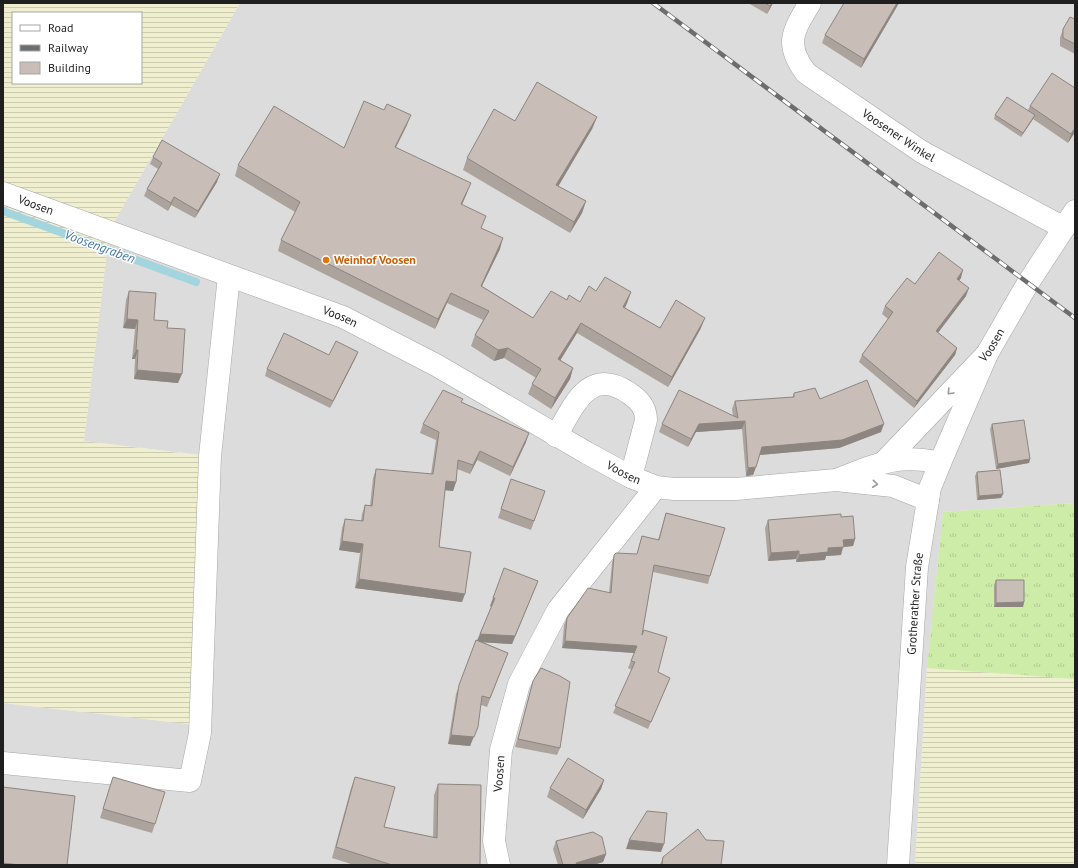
<svg xmlns="http://www.w3.org/2000/svg" width="1078" height="868" font-family="'PT Sans',sans-serif">
	<style>
		.residential { fill: #dddcdc }
		.farmland { fill: url(#farmland-rules); fill-rule: evenodd }
		.grass { fill: url(#grass-tufts) }
		.lines { fill: none; stroke-linecap: round; stroke-linejoin: round }
		.stream { stroke: #a3d5df; stroke-width: 8 }
		.minor-casing { stroke: #a6a6a6; stroke-width: 23 }
		.minor { stroke: #fff; stroke-width: 22 }
		.rail-casing { stroke: #6d6d6d; stroke-width: 4.5 }
		.rail { stroke: #fff; stroke-width: 3; stroke-dasharray: 9; stroke-linecap: butt }
		.wall { fill: #aca39d }
		.shaded-wall { fill: #8c8580 }
		.building { fill: #c8beb7; stroke: #8c8580 }
		.oneway { stroke: #9a9a9a }
		.food-dot { fill: #e8710a; stroke: #fff; stroke-width: 1.5 }
		.labels { text-anchor: middle; stroke-width: 3; stroke-linejoin: round; paint-order: stroke }
		.street-label { font-size: 12px; fill: #1f1f1f; stroke: #fff }
		.food-label { font-size: 12px; font-weight: bold; fill: #c56008; stroke: #fff; text-anchor: start }
		.water-label { font-size: 13px; font-style: italic; fill: #4278a3; stroke: #fff }
	</style>
	<defs>
		<pattern id="farmland-rules" width="6" height="5" patternUnits="userSpaceOnUse"><rect width="6" height="5" fill="#efefcf"/><path d="M0 2.5h6" fill="none" stroke="#ccccb1"/></pattern>
		<pattern id="grass-tufts" width="24" height="20" patternUnits="userSpaceOnUse"><rect width="24" height="20" fill="#cdeca8"/><path d="M3 7l-1-3M5 7V3M7 7l1-3M15 17l-1-3M17 17v-4M19 17l1-3" fill="none" stroke="#b0ca90"/></pattern>
	</defs>
	<rect width="100%" height="100%" fill="#f0ebe4"/>
	<!-- residential -->
	<path class="residential" d="M 240,3 L 1075,3 L 1075,503 L 943,512 L 927,668 L 915,865 L 3,865 L 3,703 L 200,725 L 210,456 L 84,441 L 108,243 L 113,224 Z"/>
	<!-- farmland -->
	<g class="farmland">
		<path d="M 3,3 L 240,3 L 113,224 L 3,184 ZM 13,13 L 141,13 L 141,83 L 13,83 Z"/>
		<path d="M 3,206 L 108,243 L 84,441 L 203,456 L 197,725 L 3,703 Z"/>
		<path d="M 927,668 L 1075,679 L 1075,865 L 915,865 Z"/>
	</g>
	<!-- grass -->
	<path class="grass" d="M 1075,503 L 1075,679 L 927,668 L 943,512 Z"/>
	<g class="lines">
		<!-- stream -->
		<path class="stream" d="M 3,211 L 196,282"/>
		<!-- minor casing -->
		<g class="minor-casing">
			<g id="minor">
				<path id="s1" d="M 810,3 C 793,31 784,44 806,73 L 922,152 L 1064,228"/>
				<path id="s2" d="M 3,193 L 343,317 L 436,365 L 587,453 L 631,477 L 656,487 L 674,489 L 736,489 L 836,480 L 893,486 L 928,500"/>
				<path d="M 556,436 C 574,406 588,366 629,393 C 639,400 646,407 646,420 L 631,477"/>
				<path id="s3" d="M 885,461 L 987,354 L 1028,283 L 1075,211"/>
				<path d="M 839,479 C 877,464 898,453 940,463"/>
				<path d="M 3,763 L 190,781 L 200,733 L 210,456 L 229,276"/>
				<path id="s4" d="M 499,865 L 494,841 L 501,750 L 519,684 L 558,610 L 656,487"/>
				<path id="s5" d="M 898,865 L 917,567 L 928,500 L 930,488 L 940,463 L 987,354"/>
			</g>
		</g>
		<!-- minor -->
		<use href="#minor" class="minor"/>
		<!-- rail casing -->
		<g class="rail-casing">
			<path id="rail" d="M 653,3 L 1075,318"/>
		</g>
		<!-- rail -->
		<use href="#rail" class="rail"/>
	</g>
	<!-- wall -->
	<g class="wall">
		<path d="M 748,3 L 773,3 L 767,14 Z"/>
		<path d="M 899,3 L 861,68 L 822,43 L 825,35 Z"/>
		<path d="M 1075,19 L 1075,54 L 1060,46 L 1060,38 L 1063,29 Z"/>
		<path d="M 1030,106 L 1075,132 L 1068,143 L 1033,119 L 1021,137 L 994,119 L 995,115 L 1028,110 Z"/>
		<path d="M 597,117 L 592,129 L 558,186 L 586,201 L 582,213 L 570,233 L 463,170 L 467,158 L 515,121 Z"/>
		<path d="M 407,125 L 396,147 L 467,193 L 462,205 L 500,249 L 482,286 L 533,318 L 567,300 L 580,302 L 596,291 L 631,292 L 627,303 L 625,308 L 660,328 L 701,328 L 668,387 L 577,333 L 560,360 L 573,368 L 570,379 L 551,409 L 528,394 L 532,384 L 536,378 L 504,358 L 494,361 L 471,346 L 475,335 L 483,320 L 447,303 L 435,329 L 278,251 L 281,240 L 295,212 L 235,176 L 238,165 L 344,148 Z"/>
		<path d="M 153,157 L 217,182 L 195,218 L 171,205 L 168,211 L 144,196 L 147,189 L 158,169 L 150,164 Z"/>
		<path d="M 961,278 L 959,281 L 966,296 L 938,333 L 957,348 L 955,355 L 914,408 L 859,362 L 862,355 L 888,319 L 882,314 L 885,306 L 915,284 Z"/>
		<path d="M 129,291 L 154,320 L 167,328 L 178,383 L 134,379 L 135,359 L 132,359 L 135,329 L 123,328 L 126,300 Z"/>
		<path d="M 358,352 L 355,359 L 330,408 L 265,376 L 267,369 L 329,355 Z"/>
		<path d="M 794,393 L 820,399 L 881,432 L 839,448 L 760,455 L 753,475 L 746,476 L 742,429 L 696,432 L 688,447 L 659,432 L 662,424 L 733,416 L 732,409 L 735,401 L 792,398 Z"/>
		<path d="M 462,402 L 526,442 L 510,476 L 477,460 L 470,474 L 457,469 L 456,482 L 453,491 L 445,490 L 439,547 L 462,602 L 355,588 L 360,553 L 339,550 L 342,528 L 345,519 L 361,521 L 362,514 L 365,505 L 370,506 L 373,478 L 376,469 L 431,474 L 436,440 L 420,433 L 423,424 Z"/>
		<path d="M 992,424 L 1030,459 L 1029,463 L 996,469 L 990,429 Z"/>
		<path d="M 977,472 L 1003,494 L 1001,498 L 977,500 L 975,476 Z"/>
		<path d="M 511,479 L 545,491 L 531,530 L 498,518 Z"/>
		<path d="M 666,513 L 710,576 L 708,584 L 653,572 L 642,635 L 658,672 L 667,685 L 648,729 L 613,713 L 632,670 L 628,668 L 634,653 L 562,648 L 564,625 L 567,618 L 609,593 L 612,563 L 614,555 L 637,554 L 642,536 L 658,540 Z"/>
		<path d="M 841,517 L 855,539 L 853,546 L 843,547 L 841,555 L 826,556 L 825,560 L 796,562 L 796,559 L 768,561 L 765,528 L 768,520 Z"/>
		<path d="M 996,580 L 1024,602 L 1023,607 L 994,607 L 994,585 Z"/>
		<path d="M 538,581 L 512,644 L 483,642 L 508,653 L 487,707 L 481,705 L 470,746 L 448,744 L 456,694 L 476,640 L 477,640 L 492,607 L 490,606 Z"/>
		<path d="M 533,681 L 560,748 L 557,755 L 515,747 L 531,689 Z"/>
		<path d="M 113,777 L 155,824 L 152,833 L 100,818 Z"/>
		<path d="M 355,777 L 384,827 L 433,837 L 434,795 L 438,784 L 480,865 L 354,865 L 332,858 L 351,788 Z"/>
		<path d="M 604,780 L 601,789 L 583,819 L 547,797 L 550,788 Z"/>
		<path d="M 556,841 L 606,854 L 603,862 L 593,865 L 558,865 L 553,849 Z"/>
		<path d="M 663,857 L 721,865 L 660,865 Z"/>
	</g>
	<!-- shaded-wall -->
	<g class="shaded-wall">
		<path d="M 772,3 L 773,3 L 767,14 L 770,6 Z"/>
		<path d="M 897,3 L 899,3 L 861,68 L 864,59 Z"/>
		<path d="M 411,115 L 407,125 L 391,157 L 395,147 Z"/>
		<path d="M 1035,115 L 1033,119 L 1021,137 L 1023,133 Z"/>
		<path d="M 597,117 L 592,129 L 552,197 L 556,185 Z"/>
		<path d="M 1075,128 L 1075,132 L 1068,143 L 1071,134 Z"/>
		<path d="M 220,174 L 217,182 L 195,218 L 198,211 Z"/>
		<path d="M 471,183 L 467,193 L 457,215 L 461,204 Z"/>
		<path d="M 174,197 L 171,205 L 168,211 L 171,203 Z"/>
		<path d="M 586,201 L 582,213 L 570,233 L 574,222 Z"/>
		<path d="M 503,238 L 500,249 L 477,296 L 481,286 Z"/>
		<path d="M 963,270 L 961,278 L 954,287 L 957,279 Z"/>
		<path d="M 969,288 L 966,296 L 933,339 L 936,331 Z"/>
		<path d="M 631,292 L 627,303 L 620,317 L 623,307 Z"/>
		<path d="M 451,293 L 447,303 L 435,329 L 438,319 Z"/>
		<path d="M 705,318 L 701,328 L 668,387 L 672,377 Z"/>
		<path d="M 127,319 L 138,320 L 135,329 L 123,328 Z"/>
		<path d="M 581,323 L 577,333 L 555,369 L 558,359 Z"/>
		<path d="M 508,348 L 504,358 L 494,361 L 498,350 Z"/>
		<path d="M 957,348 L 955,355 L 914,408 L 917,401 Z"/>
		<path d="M 136,350 L 138,350 L 135,359 L 132,359 Z"/>
		<path d="M 358,352 L 355,359 L 330,408 L 333,401 Z"/>
		<path d="M 573,368 L 570,379 L 551,409 L 555,398 Z"/>
		<path d="M 137,370 L 182,374 L 178,383 L 134,379 Z"/>
		<path d="M 745,421 L 742,429 L 696,432 L 688,447 L 691,439 L 699,424 Z"/>
		<path d="M 884,424 L 881,432 L 839,448 L 759,455 L 762,447 Z"/>
		<path d="M 529,433 L 526,442 L 510,476 L 513,467 Z"/>
		<path d="M 480,451 L 477,460 L 470,474 L 473,465 Z"/>
		<path d="M 1030,459 L 1029,463 L 996,469 L 998,464 Z"/>
		<path d="M 756,467 L 753,475 L 746,476 L 748,468 Z"/>
		<path d="M 446,481 L 456,482 L 453,491 L 443,490 Z"/>
		<path d="M 1003,494 L 1001,498 L 977,500 L 979,496 Z"/>
		<path d="M 855,539 L 853,546 L 843,547 L 841,555 L 826,556 L 825,560 L 796,562 L 799,555 L 828,548 L 843,540 Z"/>
		<path d="M 342,541 L 363,544 L 360,553 L 339,550 Z"/>
		<path d="M 799,551 L 796,559 L 768,561 L 771,553 Z"/>
		<path d="M 359,579 L 465,594 L 462,602 L 355,588 Z"/>
		<path d="M 538,581 L 512,644 L 477,642 L 480,634 Z"/>
		<path d="M 493,598 L 495,598 L 492,607 L 490,606 Z"/>
		<path d="M 1024,602 L 1023,607 L 994,607 L 996,603 Z"/>
		<path d="M 565,641 L 637,646 L 635,653 L 562,648 Z"/>
		<path d="M 478,727 L 470,746 L 448,744 L 451,735 Z"/>
		<path d="M 604,780 L 601,789 L 583,819 L 586,810 Z"/>
		<path d="M 629,840 L 664,844 L 661,852 L 626,849 Z"/>
		<path d="M 606,854 L 603,862 L 593,865 L 575,865 L 576,863 Z"/>
		<path d="M 3,863 L 20,865 L 3,865 Z"/>
	</g>
	<!-- building -->
	<g class="building">
		<path d="M 765,3 L 772,3 L 770,6 Z"/>
		<path d="M 844,3 L 897,3 L 864,59 L 825,35 Z"/>
		<path d="M 1070,17 L 1075,19 L 1075,44 L 1063,38 L 1063,29 Z"/>
		<path d="M 1052,73 L 1075,88 L 1075,128 L 1071,134 L 1030,106 Z"/>
		<path d="M 537,82 L 597,117 L 556,185 L 586,201 L 574,222 L 467,158 L 494,109 L 515,121 Z"/>
		<path d="M 1007,97 L 1035,115 L 1023,133 L 995,115 Z"/>
		<path d="M 364,101 L 384,110 L 387,104 L 411,115 L 395,147 L 471,183 L 461,204 L 486,216 L 481,228 L 503,238 L 481,286 L 533,318 L 551,291 L 567,300 L 569,295 L 580,302 L 589,286 L 596,291 L 605,277 L 631,292 L 623,307 L 660,328 L 676,300 L 705,318 L 672,377 L 581,323 L 558,359 L 573,368 L 555,398 L 532,384 L 541,369 L 508,348 L 498,350 L 475,335 L 489,311 L 451,293 L 438,319 L 281,240 L 300,202 L 238,165 L 274,106 L 344,148 Z"/>
		<path d="M 162,140 L 220,174 L 198,211 L 174,197 L 171,203 L 147,189 L 162,163 L 153,157 Z"/>
		<path d="M 939,252 L 963,270 L 957,279 L 969,288 L 936,331 L 957,348 L 917,401 L 862,355 L 893,312 L 885,306 L 907,278 L 915,284 Z"/>
		<path d="M 129,291 L 156,293 L 154,320 L 168,321 L 167,328 L 185,329 L 182,374 L 137,370 L 138,350 L 136,350 L 138,320 L 127,319 Z"/>
		<path d="M 284,333 L 329,355 L 336,341 L 358,352 L 333,401 L 267,369 Z"/>
		<path d="M 867,380 L 884,424 L 842,440 L 762,447 L 756,467 L 748,468 L 745,421 L 699,424 L 691,439 L 662,424 L 679,390 L 738,418 L 735,401 L 794,397 L 794,393 L 815,388 L 820,399 Z"/>
		<path d="M 443,390 L 463,399 L 461,402 L 529,433 L 513,467 L 480,451 L 473,465 L 458,460 L 456,482 L 446,481 L 439,547 L 471,552 L 465,594 L 359,579 L 363,544 L 342,541 L 345,519 L 363,521 L 365,505 L 372,506 L 376,469 L 433,474 L 439,432 L 423,424 Z"/>
		<path d="M 1024,420 L 1030,459 L 998,464 L 992,424 Z"/>
		<path d="M 1000,470 L 1003,494 L 979,496 L 977,472 Z"/>
		<path d="M 511,479 L 545,491 L 534,521 L 501,509 Z"/>
		<path d="M 666,513 L 725,528 L 710,576 L 654,565 L 642,635 L 644,630 L 667,637 L 658,672 L 670,678 L 651,722 L 615,706 L 635,662 L 631,661 L 637,646 L 565,641 L 567,618 L 586,591 L 588,588 L 611,593 L 614,555 L 616,553 L 637,554 L 642,536 L 659,540 Z"/>
		<path d="M 841,514 L 841,517 L 853,516 L 855,539 L 843,540 L 844,547 L 828,548 L 828,552 L 799,555 L 799,551 L 771,553 L 768,520 Z"/>
		<path d="M 504,568 L 538,581 L 515,636 L 480,634 L 495,598 L 493,598 Z"/>
		<path d="M 996,580 L 1024,580 L 1024,602 L 996,603 Z"/>
		<path d="M 476,640 L 508,653 L 490,698 L 482,696 L 478,727 L 474,737 L 451,735 L 459,685 Z"/>
		<path d="M 541,668 L 560,676 L 570,682 L 560,748 L 518,739 L 533,681 Z"/>
		<path d="M 568,758 L 604,780 L 586,810 L 550,788 Z"/>
		<path d="M 113,777 L 165,792 L 155,824 L 103,809 Z"/>
		<path d="M 355,777 L 395,787 L 384,827 L 437,838 L 438,784 L 481,785 L 480,865 L 392,865 L 336,847 Z"/>
		<path d="M 3,787 L 75,796 L 67,865 L 20,865 L 3,863 Z"/>
		<path d="M 647,811 L 667,813 L 664,844 L 629,840 Z"/>
		<path d="M 698,829 L 706,840 L 724,841 L 721,865 L 662,865 L 663,857 Z"/>
		<path d="M 593,832 L 602,837 L 606,854 L 576,863 L 577,865 L 563,865 L 556,841 Z"/>
	</g>
	<!-- one-way arrows -->
	<defs><path id="oneway-chevron" d="M-2-3.5L2.5 0L-2 3.5" fill="none" stroke-width="1.6" stroke-linecap="round" stroke-linejoin="round"/></defs>
	<g class="oneway">
		<use href="#oneway-chevron" transform="translate(950 392) rotate(133)"/>
		<use href="#oneway-chevron" transform="translate(875 484) rotate(6)"/>
	</g>
	<!-- markers -->
	<circle class="food-dot" cx="326" cy="260" r="4"/>
	<g class="labels">
		<!-- street labels -->
		<g class="street-label">
			<text dy="4" stroke="none"><textPath href="#s1" startOffset="189">Voosener Winkel</textPath></text>
			<text dy="4" stroke="none"><textPath href="#s2" startOffset="35">Voosen</textPath></text>
			<text dy="4" stroke="none"><textPath href="#s2" startOffset="359">Voosen</textPath></text>
			<text dy="4" stroke="none"><textPath href="#s3" startOffset="158">Voosen</textPath></text>
			<text dy="4" stroke="none"><textPath href="#s2" startOffset="683">Voosen</textPath></text>
			<text dy="4" stroke="none"><textPath href="#s5" startOffset="262">Grotherather Straße</textPath></text>
			<text dy="4" stroke="none"><textPath href="#s4" startOffset="92">Voosen</textPath></text>
		</g>
		<!-- food labels -->
		<g class="food-label">
			<text x="334" y="264">Weinhof Voosen</text>
		</g>
		<!-- water labels -->
		<g class="water-label">
			<text transform="translate(100 246) rotate(20)" y="5">Voosengraben</text>
		</g>
	</g>
	<!-- border -->
	<rect width="1078" height="868" fill="none" stroke="#1f1f1f" stroke-width="8"/>
	<!-- legend -->
	<rect x="12" y="12" width="130" height="72" fill="#ffffff" stroke="#a5a5a5"/>
	<rect x="20" y="25" width="20" height="6" fill="#ffffff" stroke="#a5a5a5"/>
	<text x="48" y="32" font-size="12" fill="#1f1f1f">Road</text>
	<rect x="20" y="45" width="20" height="6" fill="#6d6d6d" stroke="#a5a5a5"/>
	<text x="48" y="52" font-size="12" fill="#1f1f1f">Railway</text>
	<rect x="20" y="62" width="20" height="12" fill="#c8beb7" stroke="#a5a5a5"/>
	<text x="48" y="72" font-size="12" fill="#1f1f1f">Building</text>
</svg>
